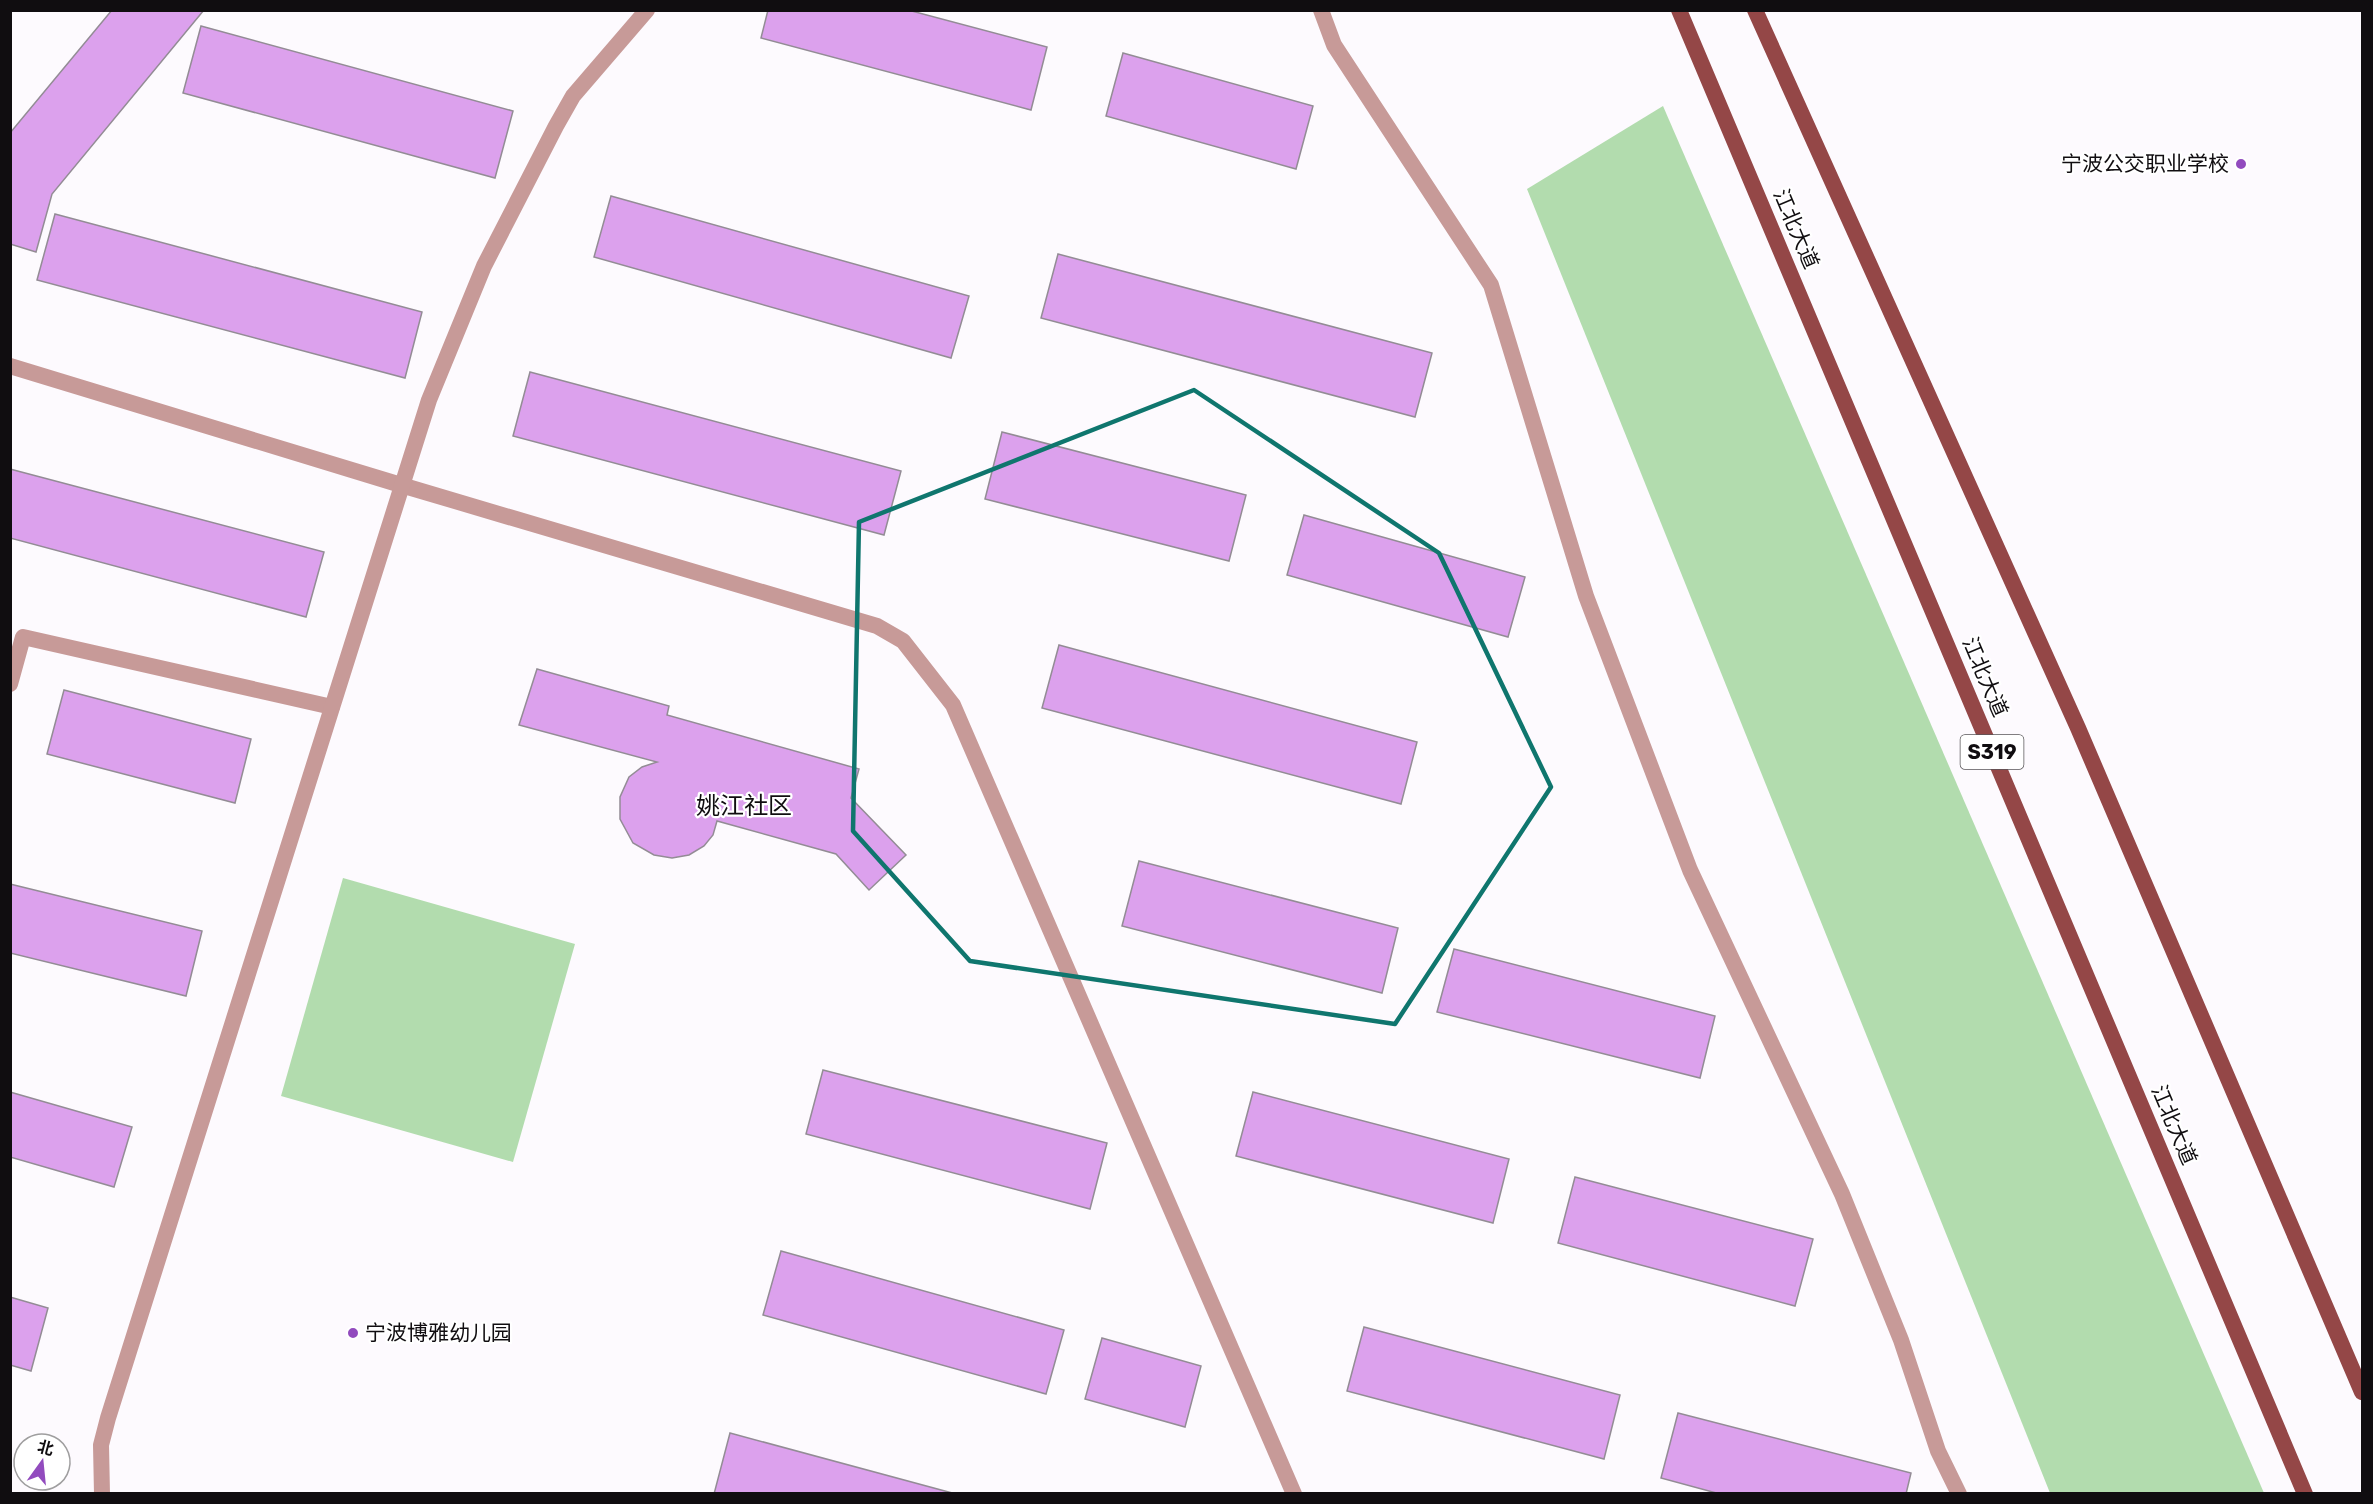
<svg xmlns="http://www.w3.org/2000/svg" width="2373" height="1504" font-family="Rubik,'Noto Sans SC',sans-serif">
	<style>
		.green { fill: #b2dcae }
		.building { fill: #dca1ed; stroke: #938c95; stroke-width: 1.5 }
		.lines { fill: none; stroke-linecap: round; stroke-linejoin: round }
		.service { stroke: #c79a98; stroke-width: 16 }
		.primary { stroke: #944747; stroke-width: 16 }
		.marked { fill: none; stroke: #0f766e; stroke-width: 4.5; stroke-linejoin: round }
		.poi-dot { fill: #924bbe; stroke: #fff; stroke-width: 2 }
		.labels { text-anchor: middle; stroke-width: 4.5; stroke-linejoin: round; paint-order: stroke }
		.shield { fill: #fff; stroke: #585658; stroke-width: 1.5 }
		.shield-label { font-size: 20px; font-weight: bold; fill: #100d10 }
		.poi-label { font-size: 21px; fill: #100d10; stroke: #fff; text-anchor: end }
		.street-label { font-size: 21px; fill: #100d10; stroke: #fff }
		.quarter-label { font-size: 24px; fill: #100d10; stroke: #fff }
	</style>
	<rect width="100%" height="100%" fill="#fdfafe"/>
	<!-- green -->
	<g class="green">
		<path d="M 1663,106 L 2264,1493 L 2050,1493 L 1527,189 Z"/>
		<path d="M 343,878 L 575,944 L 513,1162 L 281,1096 Z"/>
	</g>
	<!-- building -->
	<g class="building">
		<path d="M 112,10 L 204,10 L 52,194 L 36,252 L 10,244 L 10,133 Z"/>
		<path d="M 768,10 L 908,10 L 1047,47 L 1031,110 L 761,38 Z"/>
		<path d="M 201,26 L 513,111 L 495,178 L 183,93 Z"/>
		<path d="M 1123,53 L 1313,106 L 1296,169 L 1106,116 Z"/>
		<path d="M 611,196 L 969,296 L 951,358 L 594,257 Z"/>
		<path d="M 55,214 L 422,312 L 405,378 L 37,280 Z"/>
		<path d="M 1058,254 L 1432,353 L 1415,417 L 1041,318 Z"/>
		<path d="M 530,372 L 901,471 L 884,535 L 513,436 Z"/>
		<path d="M 1002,432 L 1246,495 L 1229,561 L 985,499 Z"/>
		<path d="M 10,469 L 324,552 L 306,617 L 10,538 Z"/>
		<path d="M 1304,515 L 1525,577 L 1508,637 L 1287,575 Z"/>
		<path d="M 1059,645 L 1417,742 L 1401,804 L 1042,708 Z"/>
		<path d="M 537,669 L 669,706 L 667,715 L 859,769 L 851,798 L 906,855 L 869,890 L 836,854 L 717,821 L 713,835 L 704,846 L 689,855 L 672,858 L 654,855 L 633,843 L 620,819 L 620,797 L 629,777 L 642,767 L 657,762 L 519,725 Z"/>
		<path d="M 64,690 L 251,739 L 235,803 L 47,754 Z"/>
		<path d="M 1139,861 L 1398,928 L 1382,993 L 1122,926 Z"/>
		<path d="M 10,884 L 202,931 L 186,996 L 10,953 Z"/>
		<path d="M 1454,949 L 1715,1016 L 1700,1078 L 1437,1012 Z"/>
		<path d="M 823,1070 L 1107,1143 L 1090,1209 L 806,1134 Z"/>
		<path d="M 10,1092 L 132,1127 L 114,1187 L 10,1157 Z"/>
		<path d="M 1253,1092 L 1509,1159 L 1493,1223 L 1236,1156 Z"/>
		<path d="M 1575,1177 L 1813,1239 L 1795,1306 L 1558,1243 Z"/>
		<path d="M 781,1251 L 1064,1330 L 1046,1394 L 763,1315 Z"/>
		<path d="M 10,1297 L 48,1308 L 31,1371 L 10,1365 Z"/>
		<path d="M 1364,1327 L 1620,1395 L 1604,1459 L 1347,1391 Z"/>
		<path d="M 1102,1338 L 1201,1366 L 1185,1427 L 1085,1399 Z"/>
		<path d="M 1678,1413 L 1911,1473 L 1906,1494 L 1720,1494 L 1661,1478 Z"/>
		<path d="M 730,1433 L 956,1494 L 714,1494 Z"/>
	</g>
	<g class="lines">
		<!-- service -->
		<g class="service">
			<path d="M 1321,10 L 1334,45 L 1491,285 L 1586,596 L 1690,870 L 1842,1194 L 1901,1340 L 1938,1451 L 1959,1494"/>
			<path d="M 10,366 L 401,485 L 877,626 L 903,641 L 953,705 L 1294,1494"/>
			<path d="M 10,684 L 23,637 L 332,707"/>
			<path d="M 102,1494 L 101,1445 L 108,1418 L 429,400 L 484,266 L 556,126 L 573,96 L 647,10"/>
		</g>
		<!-- primary -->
		<g class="primary">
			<path d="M 1679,10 L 2305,1494"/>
			<path d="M 1755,10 L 2078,728 L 2362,1392"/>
		</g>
	</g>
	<!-- marked area -->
	<path class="marked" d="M 1194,390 L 1439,553 L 1551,787 L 1395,1024 L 970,961 L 853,831 L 859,522 Z"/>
	<!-- markers -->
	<g class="poi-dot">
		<circle cx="2241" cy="164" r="6"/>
		<circle cx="353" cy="1333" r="6"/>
	</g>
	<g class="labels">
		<!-- shield labels -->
		<rect class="shield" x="1960.5" y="735" width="63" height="34" rx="4.5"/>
		<g class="shield-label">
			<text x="1992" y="759">S319</text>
		</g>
		<!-- poi labels -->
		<g class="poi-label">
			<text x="2229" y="171">宁波公交职业学校</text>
			<text x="365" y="1340" text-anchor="start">宁波博雅幼儿园</text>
		</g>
		<!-- street labels -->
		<g class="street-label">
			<text transform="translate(1796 229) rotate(67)" y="7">江北大道</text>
			<text transform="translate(1985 677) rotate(67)" y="7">江北大道</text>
			<text transform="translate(2174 1125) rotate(67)" y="7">江北大道</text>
		</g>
		<!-- quarter labels -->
		<g class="quarter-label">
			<text x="744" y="814">姚江社区</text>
		</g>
	</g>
	<!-- border -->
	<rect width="2373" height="1504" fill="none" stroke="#100d10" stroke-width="24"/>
	<!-- north arrow -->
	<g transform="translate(42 1462) rotate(15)"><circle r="28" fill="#ffffff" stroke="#9f9e9f" stroke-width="1.5"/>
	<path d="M0-4.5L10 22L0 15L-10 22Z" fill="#924bbe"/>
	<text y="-9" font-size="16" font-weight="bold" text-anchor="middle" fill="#100d10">北</text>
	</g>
</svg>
